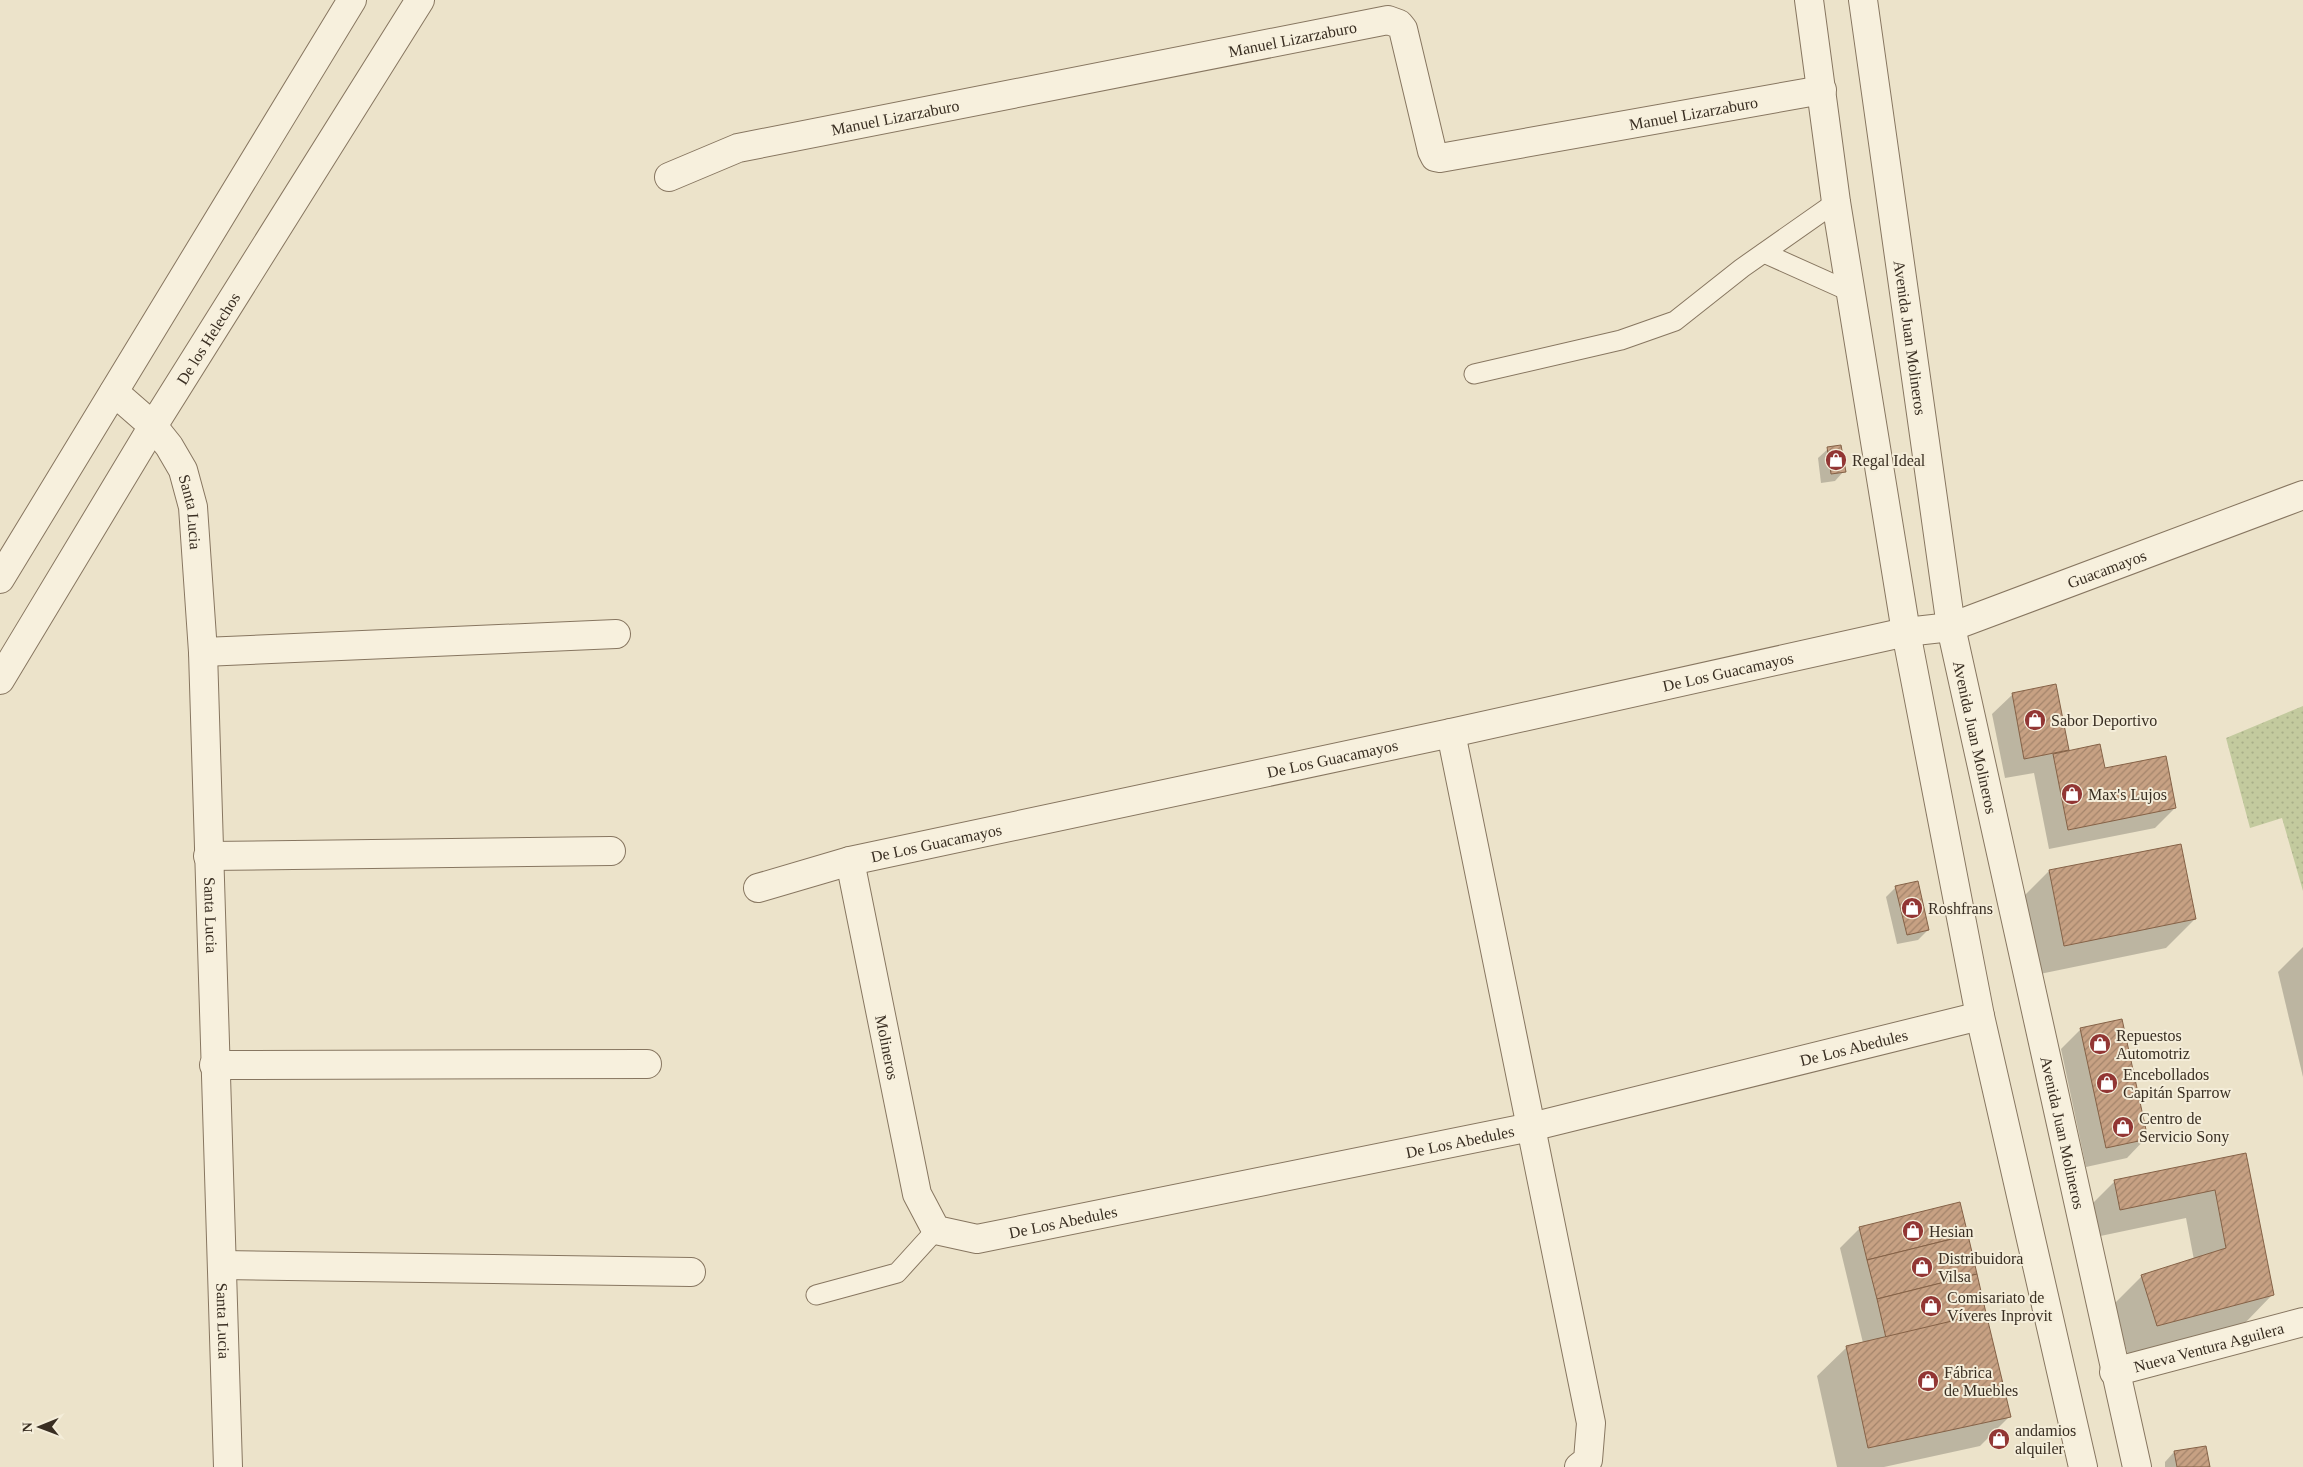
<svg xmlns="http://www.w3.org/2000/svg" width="2303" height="1467" font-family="Georgia,serif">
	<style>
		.grass { fill: url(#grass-dots) }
		.shadow { fill: #0003 }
		.building { fill: url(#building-hatch); stroke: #856247 }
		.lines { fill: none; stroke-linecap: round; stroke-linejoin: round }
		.service-casing { stroke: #877660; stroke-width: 21 }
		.minor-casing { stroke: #877660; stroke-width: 30 }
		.tertiary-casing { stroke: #877660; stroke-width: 30 }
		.service { stroke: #f7f0dd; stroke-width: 19 }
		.minor { stroke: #f7f0dd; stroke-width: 28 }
		.tertiary { stroke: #f7f0dd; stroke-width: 28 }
		.labels { text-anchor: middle; stroke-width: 4; stroke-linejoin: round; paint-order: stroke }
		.street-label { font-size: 16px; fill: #392e22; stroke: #f4edd9 }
		.poi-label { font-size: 16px; fill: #392e22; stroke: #f4edd9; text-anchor: start }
	</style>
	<defs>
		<pattern id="grass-dots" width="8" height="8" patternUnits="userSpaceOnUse" patternTransform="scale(1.25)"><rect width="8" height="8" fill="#c3ca9e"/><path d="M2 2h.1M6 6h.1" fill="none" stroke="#a8ae88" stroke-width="1.8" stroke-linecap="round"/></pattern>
		<pattern id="building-hatch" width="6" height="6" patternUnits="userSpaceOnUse" patternTransform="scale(1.25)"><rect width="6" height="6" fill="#c7a183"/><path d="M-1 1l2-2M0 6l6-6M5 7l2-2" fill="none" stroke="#a3846b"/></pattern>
	</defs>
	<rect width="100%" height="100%" fill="#ece3ca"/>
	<!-- grass -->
	<path class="grass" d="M 2303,706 L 2303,891 L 2282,818 L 2250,828 L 2226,738 Z"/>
	<!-- shadow -->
	<g class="shadow">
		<path d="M 1828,449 L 1844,471 L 1835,481 L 1821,483 L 1818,458 Z"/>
		<path d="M 2055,686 L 2068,751 L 2175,808 L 2155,828 L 2049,849 L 2034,773 L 2005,778 L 1992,714 L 2012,695 Z"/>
		<path d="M 2180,845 L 2195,919 L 2166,948 L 2035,975 L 2020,900 L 2049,871 Z"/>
		<path d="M 1896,887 L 1928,930 L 1918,940 L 1897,944 L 1886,897 Z"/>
		<path d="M 2303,947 L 2303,1077 L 2278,972 Z"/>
		<path d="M 2081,1029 L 2146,1138 L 2127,1158 L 2086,1167 L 2061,1049 Z"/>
		<path d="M 2245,1154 L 2273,1294 L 2244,1324 L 2128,1355 L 2113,1305 L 2142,1276 L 2194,1260 L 2186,1218 L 2091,1238 L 2085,1211 L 2114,1182 Z"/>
		<path d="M 1860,1228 L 2009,1417 L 1980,1446 L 1884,1467 L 1837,1467 L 1817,1376 L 1847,1347 L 1863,1343 L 1840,1248 Z"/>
		<path d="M 2174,1452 L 2209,1467 L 2165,1467 L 2165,1462 Z"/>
	</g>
	<!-- building -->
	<g class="building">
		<path d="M 1841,445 L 1846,472 L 1831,474 L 1827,447 Z"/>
		<path d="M 2056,684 L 2069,750 L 2024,759 L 2012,693 Z"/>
		<path d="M 2100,744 L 2105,768 L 2166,756 L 2176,808 L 2068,830 L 2053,754 Z"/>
		<path d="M 2181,844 L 2196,919 L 2064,946 L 2049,870 Z"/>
		<path d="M 1918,881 L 1929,930 L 1907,935 L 1895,886 Z"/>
		<path d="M 2122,1019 L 2148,1139 L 2106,1148 L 2080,1028 Z"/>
		<path d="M 2246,1153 L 2274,1295 L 2157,1326 L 2141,1275 L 2226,1248 L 2215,1190 L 2120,1210 L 2114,1180 Z"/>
		<path d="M 1960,1202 L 1968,1235 L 1867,1260 L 1859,1227 Z"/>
		<path d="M 1968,1235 L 1977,1274 L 1877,1299 L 1867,1260 Z"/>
		<path d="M 1977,1274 L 1986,1313 L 1886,1338 L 1877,1299 Z"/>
		<path d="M 1986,1313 L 2011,1417 L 1868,1448 L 1846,1346 Z"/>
		<path d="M 2206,1446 L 2210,1467 L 2177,1467 L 2174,1451 Z"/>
	</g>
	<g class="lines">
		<!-- service casing -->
		<g class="service-casing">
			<g id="service">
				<path d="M 1764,253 L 1851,292"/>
				<path d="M 1474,374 L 1621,340 L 1675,321 L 1742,268 L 1836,202"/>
				<path d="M 816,1295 L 897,1273 L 936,1230"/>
			</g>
		</g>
		<!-- minor casing -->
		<g class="minor-casing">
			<g id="minor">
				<path id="s1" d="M 669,177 L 738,148 L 1388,20 L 1399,24 L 1403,29 L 1432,151 L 1435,157 L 1440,158 L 1822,90"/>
				<path d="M 203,652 L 616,634"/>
				<path d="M 1451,733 L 1591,1423 L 1588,1460 L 1579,1467"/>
				<path d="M 208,856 L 611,851"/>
				<path id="s2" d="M 850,861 L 917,1194 L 936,1230 L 977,1239 L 1531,1127 L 1980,1016"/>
				<path id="s3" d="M 758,888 L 850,861 L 1451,733 L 1906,632 L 1951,627 L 2303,495"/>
				<path d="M 214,1065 L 647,1064"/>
				<path d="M 222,1265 L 691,1272"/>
				<path id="s4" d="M 2114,1372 L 2303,1322"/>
			</g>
		</g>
		<!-- tertiary casing -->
		<g class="tertiary-casing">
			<g id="tertiary">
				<path d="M 1809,0 L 1836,202 L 1906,632 L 1980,1016 L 2083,1467"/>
				<path id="s5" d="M 1863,0 L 1951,627 L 2137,1467"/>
				<path id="s6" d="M 114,392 L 153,426 L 169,446 L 183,470 L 193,507 L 203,652 L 228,1467"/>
				<path d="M 0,579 L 352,0"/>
				<path id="s7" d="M 0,680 L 153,426 L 420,0"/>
			</g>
		</g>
		<!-- service -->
		<use href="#service" class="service"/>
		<!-- minor -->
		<use href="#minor" class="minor"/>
		<!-- tertiary -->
		<use href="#tertiary" class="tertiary"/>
	</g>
	<!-- icons -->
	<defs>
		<g id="shop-disc" transform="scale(1.125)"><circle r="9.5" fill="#923634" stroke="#f4edd9"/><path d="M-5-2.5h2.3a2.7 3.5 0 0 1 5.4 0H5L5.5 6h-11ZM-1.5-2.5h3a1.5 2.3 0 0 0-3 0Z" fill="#fff"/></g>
	</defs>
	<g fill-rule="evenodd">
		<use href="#shop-disc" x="1836" y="460"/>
		<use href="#shop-disc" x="2035" y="720"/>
		<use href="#shop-disc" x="2072" y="794"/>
		<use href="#shop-disc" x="1912" y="908"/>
		<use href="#shop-disc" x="2100" y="1044"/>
		<use href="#shop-disc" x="2107" y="1083"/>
		<use href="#shop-disc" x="2123" y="1127"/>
		<use href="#shop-disc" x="1913" y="1231"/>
		<use href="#shop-disc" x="1922" y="1267"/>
		<use href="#shop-disc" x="1931" y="1306"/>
		<use href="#shop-disc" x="1928" y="1381"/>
		<use href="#shop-disc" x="1999" y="1439"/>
	</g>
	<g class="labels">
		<!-- street labels -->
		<g class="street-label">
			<text dy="6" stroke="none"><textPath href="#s1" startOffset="640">Manuel Lizarzaburo</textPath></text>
			<text dy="6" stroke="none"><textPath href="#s1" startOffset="1150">Manuel Lizarzaburo</textPath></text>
			<text dy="6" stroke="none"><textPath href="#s1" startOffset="235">Manuel Lizarzaburo</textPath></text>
			<text dy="6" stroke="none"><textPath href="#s5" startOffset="341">Avenida Juan Molineros</textPath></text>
			<text dy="6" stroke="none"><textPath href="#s7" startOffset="400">De los Helechos</textPath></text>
			<text dy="6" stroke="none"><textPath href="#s6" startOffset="148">Santa Lucia</textPath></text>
			<text dy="6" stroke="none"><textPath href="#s3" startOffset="1388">Guacamayos</textPath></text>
			<text dy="6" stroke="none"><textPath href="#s3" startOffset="994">De Los Guacamayos</textPath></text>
			<text dy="6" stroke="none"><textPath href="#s5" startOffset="746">Avenida Juan Molineros</textPath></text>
			<text dy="6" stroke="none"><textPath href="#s3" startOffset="589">De Los Guacamayos</textPath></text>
			<text dy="6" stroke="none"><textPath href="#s3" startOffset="184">De Los Guacamayos</textPath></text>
			<text dy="6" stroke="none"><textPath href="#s6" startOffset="552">Santa Lucia</textPath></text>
			<text dy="6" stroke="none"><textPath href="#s2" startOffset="1320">De Los Abedules</textPath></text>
			<text dy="6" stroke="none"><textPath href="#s2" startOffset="190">Molineros</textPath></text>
			<text dy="6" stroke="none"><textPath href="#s5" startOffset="1151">Avenida Juan Molineros</textPath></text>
			<text dy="6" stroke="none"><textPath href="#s2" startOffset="915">De Los Abedules</textPath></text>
			<text dy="6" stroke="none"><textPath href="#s2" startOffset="510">De Los Abedules</textPath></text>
			<text dy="6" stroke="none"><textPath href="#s6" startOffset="958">Santa Lucia</textPath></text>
			<text dy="6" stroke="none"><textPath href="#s4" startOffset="98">Nueva Ventura Aguilera</textPath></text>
		</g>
		<!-- poi labels -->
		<g class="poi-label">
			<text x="1852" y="466">Regal Ideal</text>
			<text x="2051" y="726">Sabor Deportivo</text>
			<text x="2088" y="800">Max's Lujos</text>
			<text x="1928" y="914">Roshfrans</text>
			<text x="2116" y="1041">Repuestos<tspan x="2116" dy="18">Automotriz</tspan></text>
			<text x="2123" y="1080">Encebollados<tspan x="2123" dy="18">Capitán Sparrow</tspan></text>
			<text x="2139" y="1124">Centro de<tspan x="2139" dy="18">Servicio Sony</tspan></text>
			<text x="1929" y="1237">Hesian</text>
			<text x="1938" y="1264">Distribuidora<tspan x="1938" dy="18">Vilsa</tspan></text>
			<text x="1947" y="1303">Comisariato de<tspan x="1947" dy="18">Víveres Inprovit</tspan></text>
			<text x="1944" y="1378">Fábrica<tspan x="1944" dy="18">de Muebles</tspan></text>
			<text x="2015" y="1436">andamios<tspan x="2015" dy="18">alquiler</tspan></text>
		</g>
	</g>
	<!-- north arrow -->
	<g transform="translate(40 1427) rotate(269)" stroke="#f4edd9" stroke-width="4" paint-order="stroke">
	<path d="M0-4L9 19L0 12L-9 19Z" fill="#392e22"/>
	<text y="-8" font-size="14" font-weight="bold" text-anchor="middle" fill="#392e22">N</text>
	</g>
</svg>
